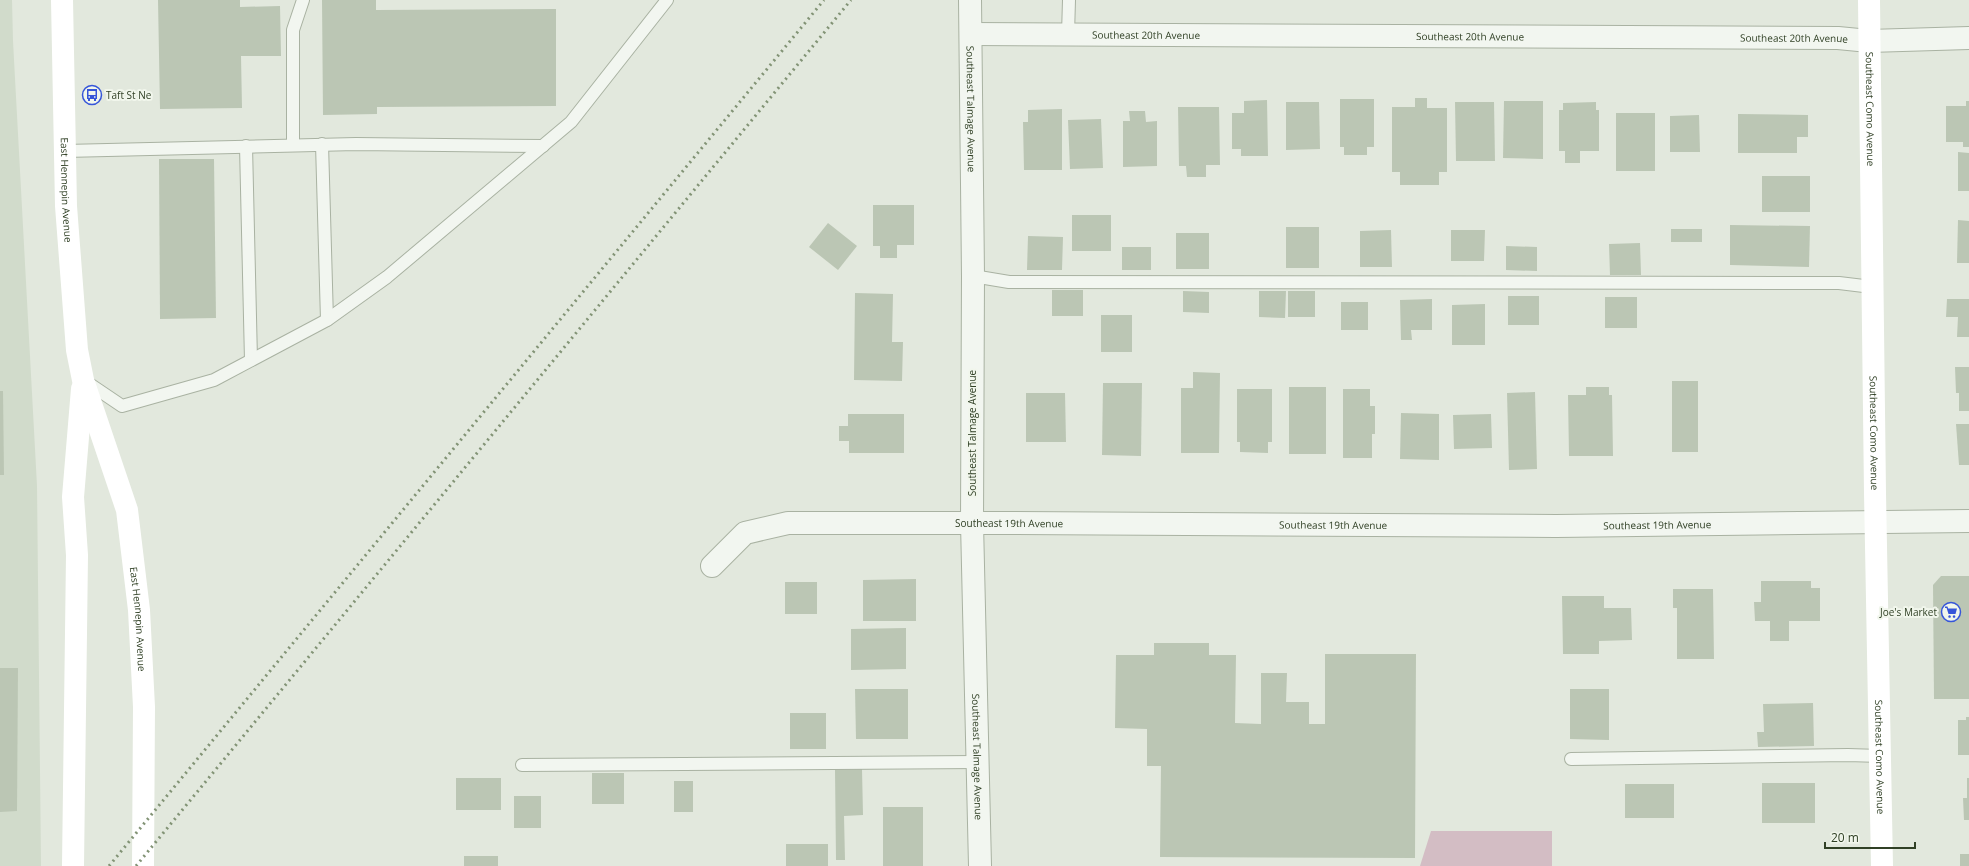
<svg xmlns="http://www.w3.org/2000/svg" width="1969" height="866" font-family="'Open Sans',sans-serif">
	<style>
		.built { fill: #d1dbcb }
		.green { fill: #d3bdc4 }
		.building { fill: #bbc6b4 }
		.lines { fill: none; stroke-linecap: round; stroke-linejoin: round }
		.lane-casing { stroke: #a9b2a2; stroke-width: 14 }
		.street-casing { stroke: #a9b2a2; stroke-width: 24 }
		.lane { stroke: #f2f6f0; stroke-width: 12 }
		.street { stroke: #f2f6f0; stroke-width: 22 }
		.secondary { stroke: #fff; stroke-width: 22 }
		.rail { stroke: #829375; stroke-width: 3; stroke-dasharray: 2 4; stroke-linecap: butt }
		.labels { text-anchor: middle; stroke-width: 4; stroke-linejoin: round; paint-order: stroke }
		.street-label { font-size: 10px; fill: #304025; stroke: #f1f6ec }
		.poi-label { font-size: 10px; fill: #304025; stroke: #f1f6ec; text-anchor: start }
	</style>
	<rect width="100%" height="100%" fill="#e2e8dd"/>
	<!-- built -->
	<path class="built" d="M 0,0 L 12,0 L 13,41 L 37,486 L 41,866 L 0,866 Z"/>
	<!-- green -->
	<path class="green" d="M 1431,831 L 1552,831 L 1552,866 L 1420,866 Z"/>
	<!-- building -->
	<g class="building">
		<path d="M 158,0 L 240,0 L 240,7 L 280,6 L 281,56 L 241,56 L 242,108 L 160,109 Z"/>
		<path d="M 322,0 L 376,0 L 376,10 L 556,9 L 556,106 L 377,107 L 377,114 L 323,115 Z"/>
		<path d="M 1415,98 L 1427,98 L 1427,108 L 1447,108 L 1447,172 L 1439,172 L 1439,185 L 1400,185 L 1400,172 L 1392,172 L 1392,107 L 1415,107 Z"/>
		<path d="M 1340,99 L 1374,99 L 1374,147 L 1367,147 L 1367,155 L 1344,155 L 1344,147 L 1340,147 Z"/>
		<path d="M 1267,100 L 1268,156 L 1241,156 L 1241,149 L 1232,149 L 1232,113 L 1244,113 L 1244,101 Z"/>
		<path d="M 1504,101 L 1543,101 L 1543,159 L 1503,158 Z"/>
		<path d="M 1966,101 L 1969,101 L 1969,147 L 1963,147 L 1963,142 L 1946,142 L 1946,106 L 1966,106 Z"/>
		<path d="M 1286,102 L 1319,102 L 1320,149 L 1286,150 Z"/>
		<path d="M 1455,102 L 1494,102 L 1495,161 L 1456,161 Z"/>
		<path d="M 1596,102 L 1596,110 L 1599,110 L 1599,151 L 1580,151 L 1580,163 L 1565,163 L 1565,151 L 1559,151 L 1559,110 L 1563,110 L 1563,103 Z"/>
		<path d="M 1178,107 L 1219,107 L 1220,165 L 1206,165 L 1206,177 L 1187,177 L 1186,166 L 1179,166 Z"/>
		<path d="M 1062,109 L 1062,170 L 1024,170 L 1023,122 L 1028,122 L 1028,110 Z"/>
		<path d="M 1129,111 L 1145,111 L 1146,122 L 1157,121 L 1157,166 L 1123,167 L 1123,121 L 1130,121 Z"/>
		<rect x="1616" y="113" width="39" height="58"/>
		<path d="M 1738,114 L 1808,115 L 1808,137 L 1797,137 L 1797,153 L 1738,153 Z"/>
		<path d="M 1699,115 L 1700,152 L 1670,152 L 1670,116 Z"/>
		<path d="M 1101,119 L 1103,168 L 1070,169 L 1068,120 Z"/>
		<path d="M 1958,152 L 1969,153 L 1969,191 L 1958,191 Z"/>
		<path d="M 159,159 L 214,159 L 216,318 L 160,319 Z"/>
		<rect x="1762" y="176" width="48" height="36"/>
		<path d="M 873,205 L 914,205 L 914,245 L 897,245 L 897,258 L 880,258 L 880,246 L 873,246 Z"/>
		<rect x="1072" y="215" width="39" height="36"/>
		<path d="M 1958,220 L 1969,221 L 1969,263 L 1957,263 Z"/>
		<path d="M 828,223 L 857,246 L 838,270 L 809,247 Z"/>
		<path d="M 1730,225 L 1810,226 L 1809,267 L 1730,265 Z"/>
		<rect x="1286" y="227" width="33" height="41"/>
		<rect x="1671" y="229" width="31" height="13"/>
		<path d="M 1391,230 L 1392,267 L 1360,267 L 1360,231 Z"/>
		<path d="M 1451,230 L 1485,230 L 1484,261 L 1451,261 Z"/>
		<rect x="1176" y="233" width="33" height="36"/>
		<path d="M 1028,236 L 1063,237 L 1062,270 L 1027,270 Z"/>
		<path d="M 1640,243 L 1641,275 L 1610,275 L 1609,244 Z"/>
		<path d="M 1506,246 L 1537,247 L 1537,271 L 1506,270 Z"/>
		<rect x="1122" y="247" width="29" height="23"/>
		<rect x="1052" y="290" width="31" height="26"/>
		<path d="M 1183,291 L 1209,292 L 1209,313 L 1183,312 Z"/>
		<path d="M 1259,291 L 1286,291 L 1285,318 L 1259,317 Z"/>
		<rect x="1288" y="291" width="27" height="26"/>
		<path d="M 855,293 L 893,294 L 892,342 L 903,342 L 902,381 L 854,380 Z"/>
		<rect x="1508" y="296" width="31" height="29"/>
		<rect x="1605" y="297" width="32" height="31"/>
		<path d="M 1432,299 L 1432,330 L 1411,330 L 1412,340 L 1401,340 L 1400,300 Z"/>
		<path d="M 1947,299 L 1969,299 L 1969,337 L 1957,337 L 1958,317 L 1946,317 Z"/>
		<rect x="1341" y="302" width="27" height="28"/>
		<path d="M 1485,304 L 1485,345 L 1452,345 L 1452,305 Z"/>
		<rect x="1101" y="315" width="31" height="37"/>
		<path d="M 1955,367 L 1969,367 L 1969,411 L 1959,411 L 1959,393 L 1956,393 Z"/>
		<path d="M 1193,372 L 1220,373 L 1219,453 L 1181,453 L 1181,388 L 1193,388 Z"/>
		<rect x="1672" y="381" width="26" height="71"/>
		<path d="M 1103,383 L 1142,383 L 1141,456 L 1102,455 Z"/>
		<rect x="1289" y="387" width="37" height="67"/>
		<path d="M 1586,387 L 1609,387 L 1609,395 L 1612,395 L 1613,456 L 1569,456 L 1568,395 L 1586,395 Z"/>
		<path d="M 1237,389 L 1272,389 L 1272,442 L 1268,442 L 1268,453 L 1240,452 L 1240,442 L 1237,442 Z"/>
		<path d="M 1343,389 L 1370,389 L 1370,406 L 1375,406 L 1375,434 L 1372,434 L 1372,458 L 1343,458 Z"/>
		<path d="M 0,391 L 3,391 L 4,475 L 0,475 Z"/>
		<path d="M 1535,392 L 1537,469 L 1509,470 L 1507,393 Z"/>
		<path d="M 1026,393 L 1065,393 L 1066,442 L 1026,442 Z"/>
		<path d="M 1401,413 L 1439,414 L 1439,460 L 1400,459 Z"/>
		<path d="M 848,414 L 904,414 L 904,453 L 849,453 L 849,441 L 839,441 L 839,426 L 848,426 Z"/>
		<path d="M 1491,414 L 1492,448 L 1454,449 L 1453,415 Z"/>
		<path d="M 1956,424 L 1969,424 L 1969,465 L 1959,465 Z"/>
		<path d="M 1941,576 L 1969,576 L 1969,699 L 1934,699 L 1933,585 Z"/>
		<path d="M 916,579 L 916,621 L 863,621 L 863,580 Z"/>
		<path d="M 1761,581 L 1811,581 L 1811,588 L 1820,588 L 1820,621 L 1789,621 L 1789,641 L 1770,641 L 1770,621 L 1755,621 L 1754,602 L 1761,602 Z"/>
		<rect x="785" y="582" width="32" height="32"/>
		<path d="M 1673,589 L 1713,589 L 1714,659 L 1677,659 L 1677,608 L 1673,608 Z"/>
		<path d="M 1562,596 L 1604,596 L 1604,608 L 1631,608 L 1632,640 L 1599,641 L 1599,654 L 1563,654 Z"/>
		<path d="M 906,628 L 906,669 L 851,670 L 851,629 Z"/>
		<path d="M 1154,643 L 1209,643 L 1209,655 L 1236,655 L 1235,723 L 1261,724 L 1261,673 L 1287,673 L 1286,702 L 1309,702 L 1309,724 L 1325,724 L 1325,654 L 1416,654 L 1415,858 L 1160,857 L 1161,766 L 1147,766 L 1147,729 L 1115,728 L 1116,655 L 1154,655 Z"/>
		<path d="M 0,668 L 18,668 L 17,811 L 0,812 Z"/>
		<path d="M 855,689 L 908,689 L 908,739 L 856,739 Z"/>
		<path d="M 1570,689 L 1609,689 L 1609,740 L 1570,739 Z"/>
		<path d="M 1813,703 L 1814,746 L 1758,747 L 1757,732 L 1764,732 L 1763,704 Z"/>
		<rect x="790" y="713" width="36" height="36"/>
		<path d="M 1966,717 L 1969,717 L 1969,755 L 1958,755 L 1958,720 L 1966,720 Z"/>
		<path d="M 862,769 L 863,815 L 844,816 L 845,860 L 836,860 L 835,770 Z"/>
		<rect x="592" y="773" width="32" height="31"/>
		<rect x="456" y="778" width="45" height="32"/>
		<path d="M 1967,778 L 1969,778 L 1969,820 L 1964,820 L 1963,798 L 1967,798 Z"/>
		<rect x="674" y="781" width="19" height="31"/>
		<rect x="1762" y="783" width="53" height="40"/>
		<rect x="1625" y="784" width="49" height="34"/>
		<rect x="514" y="796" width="27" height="32"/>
		<rect x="883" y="807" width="40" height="59"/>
		<rect x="786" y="844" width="42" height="22"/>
		<rect x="1960" y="854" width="9" height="12"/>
		<rect x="464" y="856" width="34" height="10"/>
	</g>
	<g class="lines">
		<!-- lane casing -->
		<g class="lane-casing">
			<g id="lane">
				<path d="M 1068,34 L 1069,0"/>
				<path d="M 322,144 L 327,320"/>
				<path d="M 293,145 L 293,30 L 303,0"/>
				<path d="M 246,146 L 251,360"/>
				<path d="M 65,151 L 356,144 L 543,146"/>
				<path d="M 973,276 L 1009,282 L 1839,283 L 1872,287"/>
				<path d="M 85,381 L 122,406 L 214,380 L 327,320 L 387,277 L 571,122 L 667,0"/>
				<path d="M 1571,759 L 1848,755 L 1880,756"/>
				<path d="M 522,765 L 978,762"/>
			</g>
		</g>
		<!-- street casing -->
		<g class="street-casing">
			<g id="street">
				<path id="s1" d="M 970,0 L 973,276 L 972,523 L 980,866"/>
				<path id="s2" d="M 971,34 L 1838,38 L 1869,41 L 1969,38"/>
				<path id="s3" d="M 712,566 L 745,533 L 788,523 L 1004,523 L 1556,526 L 1969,521"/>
			</g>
		</g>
		<!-- lane -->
		<use href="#lane" class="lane"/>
		<!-- street -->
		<use href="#street" class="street"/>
		<!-- secondary -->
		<g class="secondary">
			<path id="s4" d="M 62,0 L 66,206 L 77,350 L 83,380 L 127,510 L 139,610 L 144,707 L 143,866"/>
			<path id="s5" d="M 1869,0 L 1875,493 L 1882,866"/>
			<path d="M 73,866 L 77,555 L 73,497 L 82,389"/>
		</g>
		<!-- rail -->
		<g class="rail">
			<path d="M 109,866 L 824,0"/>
			<path d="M 136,866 L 851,0"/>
		</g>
	</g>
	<!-- icons -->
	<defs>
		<g id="bus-ring" transform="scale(1)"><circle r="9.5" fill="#f1f6ec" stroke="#3655d9" stroke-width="1.5"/><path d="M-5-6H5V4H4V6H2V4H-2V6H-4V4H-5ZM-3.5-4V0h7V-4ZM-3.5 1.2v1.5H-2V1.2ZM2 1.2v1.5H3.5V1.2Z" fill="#3655d9"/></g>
		<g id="supermarket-ring" transform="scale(1)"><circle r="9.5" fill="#f1f6ec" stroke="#3655d9" stroke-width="1.5"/><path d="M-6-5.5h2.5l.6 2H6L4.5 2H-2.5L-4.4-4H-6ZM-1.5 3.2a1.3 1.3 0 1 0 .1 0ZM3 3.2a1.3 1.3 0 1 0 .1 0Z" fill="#3655d9"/></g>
	</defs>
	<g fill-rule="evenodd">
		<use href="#bus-ring" x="92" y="95"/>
		<use href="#supermarket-ring" x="1951" y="612"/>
	</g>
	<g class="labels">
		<!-- street labels -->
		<g class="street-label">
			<text dy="4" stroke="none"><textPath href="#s2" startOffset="175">Southeast 20th Avenue</textPath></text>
			<text dy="4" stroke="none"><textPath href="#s2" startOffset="499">Southeast 20th Avenue</textPath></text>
			<text dy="4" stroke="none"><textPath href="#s2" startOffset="823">Southeast 20th Avenue</textPath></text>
			<text dy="4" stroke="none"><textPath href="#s1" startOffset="109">Southeast Talmage Avenue</textPath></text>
			<text dy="4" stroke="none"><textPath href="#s5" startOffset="109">Southeast Como Avenue</textPath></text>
			<text dy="4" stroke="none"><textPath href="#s4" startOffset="190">East Hennepin Avenue</textPath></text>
			<text transform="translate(972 433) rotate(-90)" y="4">Southeast Talmage Avenue</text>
			<text dy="4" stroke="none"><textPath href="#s5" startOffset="433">Southeast Como Avenue</textPath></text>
			<text dy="4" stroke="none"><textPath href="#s3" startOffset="312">Southeast 19th Avenue</textPath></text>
			<text dy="4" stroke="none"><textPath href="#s3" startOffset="960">Southeast 19th Avenue</textPath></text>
			<text dy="4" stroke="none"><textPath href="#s3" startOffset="636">Southeast 19th Avenue</textPath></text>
			<text dy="4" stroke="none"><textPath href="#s4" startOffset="628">East Hennepin Avenue</textPath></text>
			<text dy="4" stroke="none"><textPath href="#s1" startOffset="757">Southeast Talmage Avenue</textPath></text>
			<text dy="4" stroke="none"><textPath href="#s5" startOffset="757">Southeast Como Avenue</textPath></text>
		</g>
		<!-- poi labels -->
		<g class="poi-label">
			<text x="106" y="99">Taft St Ne</text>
			<text x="1937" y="616" text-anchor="end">Joe's Market</text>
		</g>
	</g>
	<!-- scale -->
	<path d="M1825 842v6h90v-6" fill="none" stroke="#304025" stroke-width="2"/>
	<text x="1831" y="842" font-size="12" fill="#304025" stroke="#f1f6ec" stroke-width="3" paint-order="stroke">20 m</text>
</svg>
